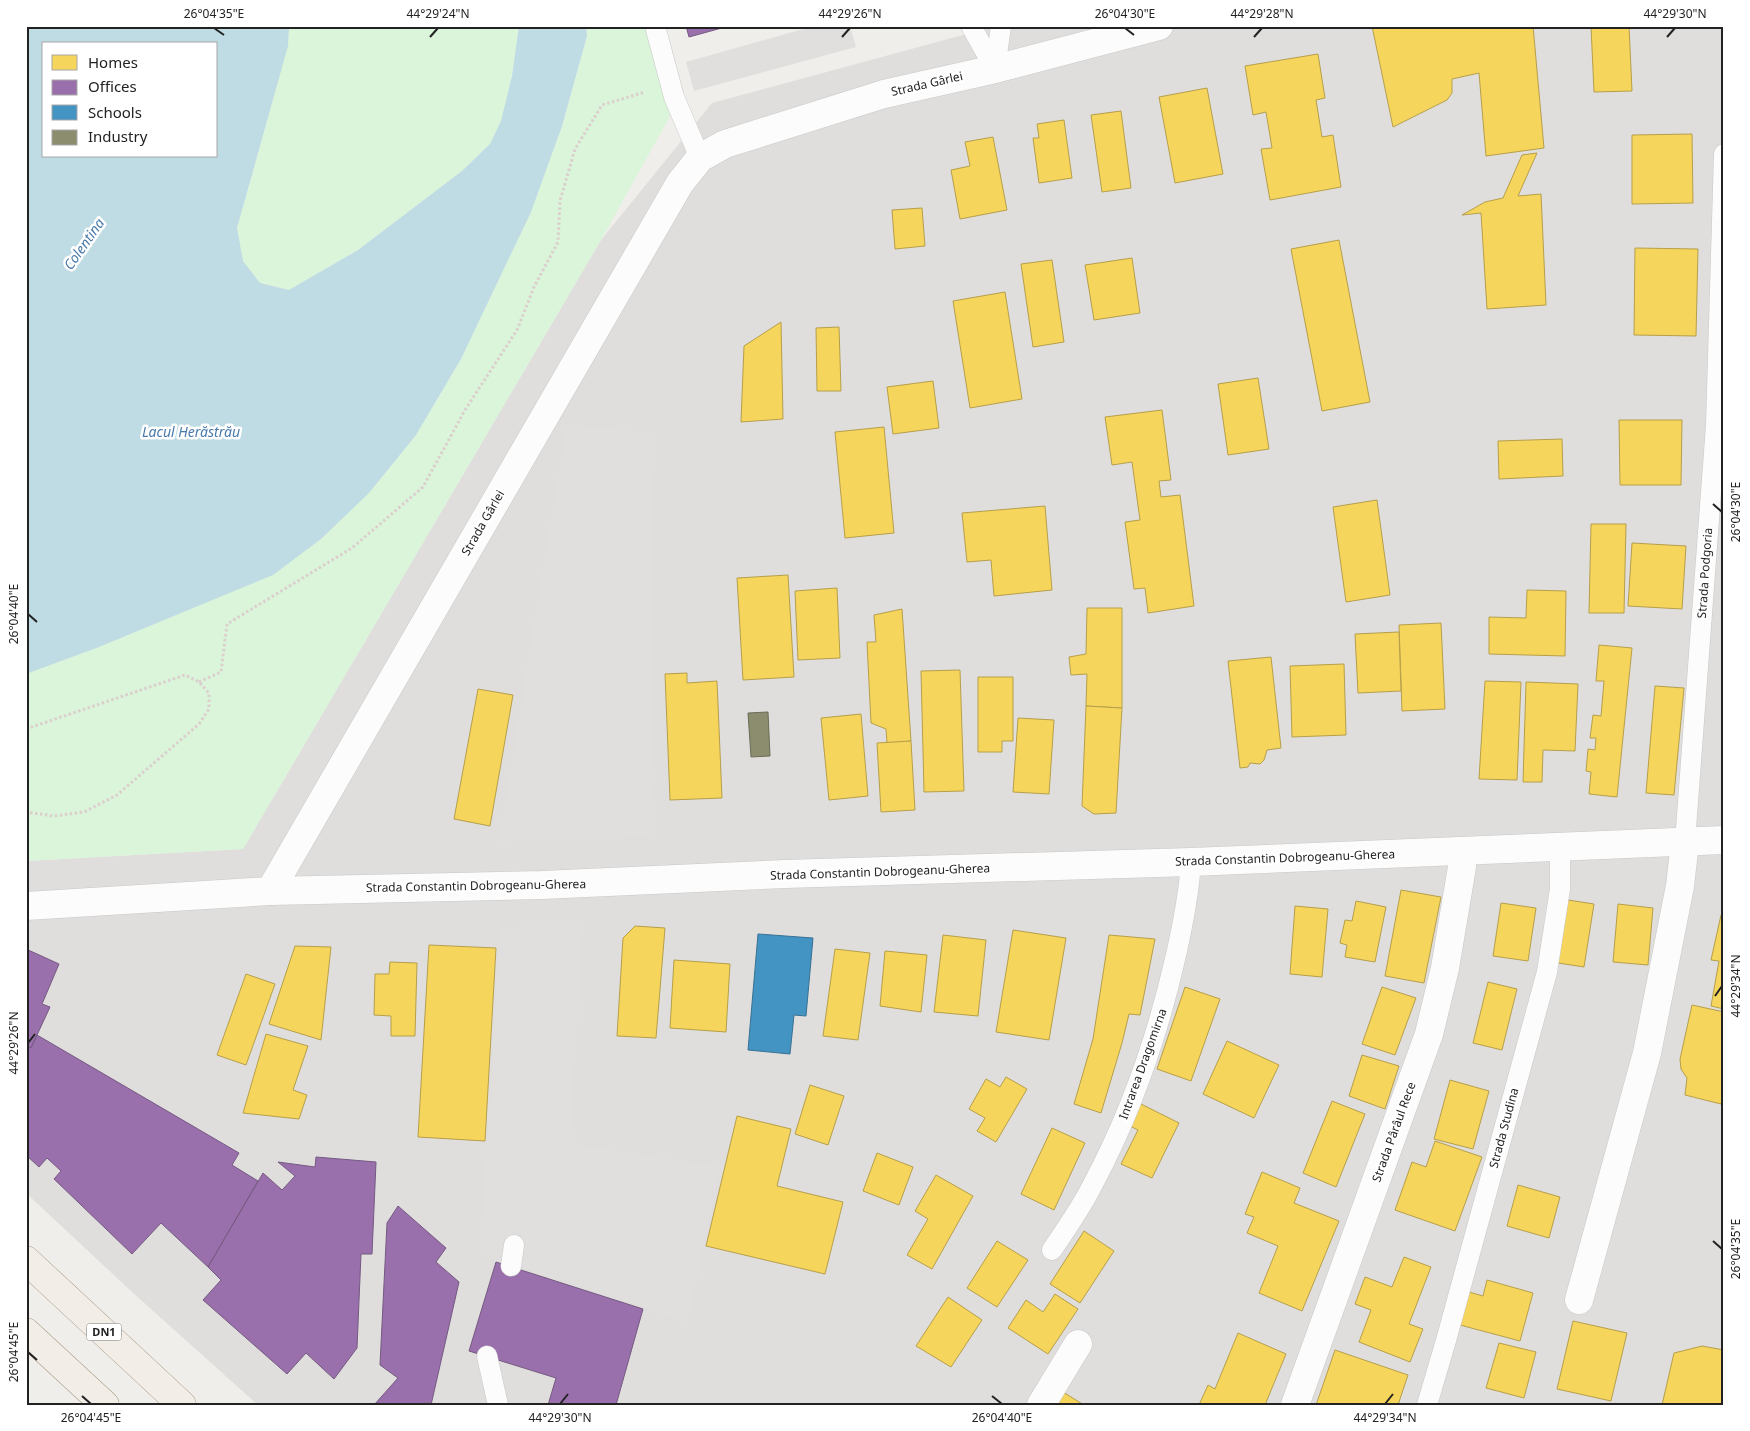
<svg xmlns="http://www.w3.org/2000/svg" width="1750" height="1431" font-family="'Noto Sans',sans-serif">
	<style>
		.residential { fill: #dfdedc }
		.park { fill: #daf5da }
		.parking { fill: #e0dfde }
		.water { fill: #bfdbe3; fill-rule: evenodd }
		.homes { fill: #f6d55c; stroke: #b69f4b }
		.offices { fill: #9970ab; stroke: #755982 }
		.schools { fill: #4393c3; stroke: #397193 }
		.industry { fill: #8c8c6e; stroke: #6c6c57 }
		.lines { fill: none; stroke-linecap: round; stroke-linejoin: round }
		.service-casing { stroke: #c9c8c7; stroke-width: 21 }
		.minor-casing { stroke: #c9c8c7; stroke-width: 29 }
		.primary-casing { stroke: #a79c86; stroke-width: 29 }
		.path { stroke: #dccecd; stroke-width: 3; stroke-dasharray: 2.5 2.5; stroke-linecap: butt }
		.service { stroke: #fdfcfc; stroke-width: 20 }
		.minor { stroke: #fdfcfc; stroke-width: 28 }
		.primary { stroke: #f3ede7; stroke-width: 28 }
		.ticks { fill: none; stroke: #222; stroke-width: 2 }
		.labels { text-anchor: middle; stroke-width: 5; stroke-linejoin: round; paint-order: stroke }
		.shield { fill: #fff; stroke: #646464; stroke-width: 1 }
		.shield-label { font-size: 11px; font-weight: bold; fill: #222 }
		.street-label { font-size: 12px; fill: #222; stroke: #fff }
		.water-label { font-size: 14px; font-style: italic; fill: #4a7aab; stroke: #fff }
		.neatline { fill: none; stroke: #222; stroke-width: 2 }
		.ticks-label { font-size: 12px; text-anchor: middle; fill: #222 }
	</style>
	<rect width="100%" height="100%" fill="#f0eeeb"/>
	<!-- residential -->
	<path class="residential" d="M 996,26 L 1724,26 L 1724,1405 L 258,1405 L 132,1292 L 26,1193 L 26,861 L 243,849 L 601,240 L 712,103 Z"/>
	<!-- park -->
	<g class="park">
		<path d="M 289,26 L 519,26 L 512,76 L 501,121 L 490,144 L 462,171 L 358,250 L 289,290 L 260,283 L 243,261 L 237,228 L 288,46 Z"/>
		<path d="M 586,26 L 655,26 L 674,97 L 669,118 L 601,240 L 243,849 L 26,861 L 26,674 L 99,647 L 272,575 L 321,539 L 369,493 L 416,435 L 461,359 L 531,212 L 562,126 L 587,36 Z"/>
	</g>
	<!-- parking -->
	<g class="parking">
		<path d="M 814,26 L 850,26 L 856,47 L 694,91 L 686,62 Z"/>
		<path d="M 567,424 L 655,434 L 649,837 L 499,841 Z"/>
		<path d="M 583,926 L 569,1144 L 720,1167 L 687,1322 L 496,1259 L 485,1251 L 480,1245 L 501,928 Z"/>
	</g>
	<!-- water -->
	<path class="water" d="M 26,26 L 289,26 L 288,46 L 237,228 L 243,261 L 260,283 L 289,290 L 358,250 L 462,171 L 490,144 L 501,121 L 512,76 L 519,26 L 586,26 L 587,36 L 562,126 L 531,212 L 461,359 L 416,435 L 369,493 L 321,539 L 273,575 L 99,647 L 26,674 ZM 44,44 L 216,44 L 216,156 L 44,156 Z"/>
	<!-- homes -->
	<g class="homes">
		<path d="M 1372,26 L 1533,26 L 1544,148 L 1486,156 L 1479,73 L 1452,79 L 1452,93 L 1447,100 L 1393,127 Z"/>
		<path d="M 1591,26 L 1629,26 L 1632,91 L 1594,92 Z"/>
		<path d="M 1318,54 L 1325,98 L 1316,100 L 1322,137 L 1333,135 L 1341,187 L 1270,200 L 1261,149 L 1272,148 L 1266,112 L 1253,115 L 1245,66 Z"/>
		<path d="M 1207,88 L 1223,174 L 1175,183 L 1159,97 Z"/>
		<path d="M 1121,111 L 1131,188 L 1102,192 L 1091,115 Z"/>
		<path d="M 1064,120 L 1072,178 L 1039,183 L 1033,138 L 1039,138 L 1037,124 Z"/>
		<path d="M 1692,134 L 1693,203 L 1632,204 L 1632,135 Z"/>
		<path d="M 993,137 L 1007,210 L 960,219 L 951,170 L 970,166 L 965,142 Z"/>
		<path d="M 1537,153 L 1518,196 L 1541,194 L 1546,305 L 1487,309 L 1481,213 L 1462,215 L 1485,202 L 1503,198 L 1522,155 Z"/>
		<path d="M 922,208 L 925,246 L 895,249 L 892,210 Z"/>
		<path d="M 1339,240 L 1370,402 L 1322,411 L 1291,249 Z"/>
		<path d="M 1635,248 L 1698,249 L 1696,336 L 1634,335 Z"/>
		<path d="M 1132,258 L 1140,313 L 1094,320 L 1085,265 Z"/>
		<path d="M 1052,260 L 1064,342 L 1033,347 L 1021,264 Z"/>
		<path d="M 1005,292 L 1022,399 L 970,408 L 953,301 Z"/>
		<path d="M 781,322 L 783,419 L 741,422 L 744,346 Z"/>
		<path d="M 839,327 L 841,391 L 817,391 L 816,328 Z"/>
		<path d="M 1258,378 L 1269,449 L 1228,455 L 1218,384 Z"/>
		<path d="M 933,381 L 939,428 L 893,434 L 887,387 Z"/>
		<path d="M 1162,410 L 1171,480 L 1159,481 L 1161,497 L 1180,495 L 1194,606 L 1148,613 L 1145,588 L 1134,589 L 1125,522 L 1140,520 L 1132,462 L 1112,465 L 1105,417 Z"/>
		<path d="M 1619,420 L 1682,420 L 1681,485 L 1620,485 Z"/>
		<path d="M 884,427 L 894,533 L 845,538 L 835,432 Z"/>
		<path d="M 1562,439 L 1563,476 L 1499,479 L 1498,441 Z"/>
		<path d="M 1377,500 L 1390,595 L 1346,602 L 1333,507 Z"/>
		<path d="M 1045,506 L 1052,590 L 994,596 L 991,560 L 967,562 L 962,513 Z"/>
		<path d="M 1591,524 L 1626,524 L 1624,613 L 1589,613 Z"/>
		<path d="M 1632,543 L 1686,546 L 1682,609 L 1628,606 Z"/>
		<path d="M 788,575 L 794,677 L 743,680 L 737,578 Z"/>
		<path d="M 837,588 L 840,658 L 798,660 L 795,591 Z"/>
		<path d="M 1527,590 L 1566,591 L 1565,656 L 1489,654 L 1489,617 L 1526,618 Z"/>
		<path d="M 1087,608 L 1122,608 L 1122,708 L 1086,706 L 1087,674 L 1071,675 L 1069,657 L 1086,654 Z"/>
		<path d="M 902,609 L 911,741 L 887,743 L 886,729 L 871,723 L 867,642 L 876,642 L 874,615 Z"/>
		<path d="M 1441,623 L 1445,709 L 1402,711 L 1399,625 Z"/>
		<path d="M 1399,632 L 1401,691 L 1358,693 L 1355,634 Z"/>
		<path d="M 1599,645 L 1632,648 L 1617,797 L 1589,794 L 1591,772 L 1586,771 L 1588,749 L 1595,750 L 1596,738 L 1590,738 L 1593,715 L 1601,716 L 1604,681 L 1596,681 Z"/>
		<path d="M 1271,657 L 1281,748 L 1267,750 L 1264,760 L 1260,764 L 1250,763 L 1248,767 L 1240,768 L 1228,661 Z"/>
		<path d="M 1344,664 L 1346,735 L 1292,737 L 1290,666 Z"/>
		<path d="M 960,670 L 964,791 L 924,792 L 921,671 Z"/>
		<path d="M 687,673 L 687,683 L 717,681 L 722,798 L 670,800 L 665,674 Z"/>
		<path d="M 978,677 L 1013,677 L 1013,741 L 1002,741 L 1002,752 L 978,752 Z"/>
		<path d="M 1485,681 L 1521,682 L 1517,780 L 1479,779 Z"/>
		<path d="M 1526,682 L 1578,684 L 1575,751 L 1543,750 L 1542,782 L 1523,782 Z"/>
		<path d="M 1655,686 L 1684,688 L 1674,795 L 1646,793 Z"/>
		<path d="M 478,689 L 513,695 L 490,826 L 454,819 Z"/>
		<path d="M 1086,706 L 1122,708 L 1116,813 L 1094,814 L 1082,806 Z"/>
		<path d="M 861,714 L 868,796 L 829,800 L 821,718 Z"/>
		<path d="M 1018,718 L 1054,720 L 1049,794 L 1013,792 Z"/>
		<path d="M 911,741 L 915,810 L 881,812 L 877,743 Z"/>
		<path d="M 1401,890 L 1441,897 L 1424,983 L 1385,976 Z"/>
		<path d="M 1568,900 L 1594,904 L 1584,967 L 1558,963 Z"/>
		<path d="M 1356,901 L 1386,907 L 1375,962 L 1345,957 L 1347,945 L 1340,943 L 1345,920 L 1352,921 Z"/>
		<path d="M 1501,903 L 1536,908 L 1528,961 L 1493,956 Z"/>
		<path d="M 1618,904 L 1653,908 L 1648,965 L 1613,962 Z"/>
		<path d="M 1295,906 L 1328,909 L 1322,977 L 1290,974 Z"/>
		<path d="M 1721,915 L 1724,916 L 1724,1009 L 1711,1006 L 1719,961 L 1711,960 Z"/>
		<path d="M 635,926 L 665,928 L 656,1038 L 617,1036 L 623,938 Z"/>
		<path d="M 1013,930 L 1066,938 L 1049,1040 L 996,1032 Z"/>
		<path d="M 943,935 L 986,940 L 978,1016 L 934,1012 Z"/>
		<path d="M 1109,935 L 1155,939 L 1140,1015 L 1129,1014 L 1122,1043 L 1101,1113 L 1074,1104 L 1093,1039 Z"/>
		<path d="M 429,945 L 496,948 L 485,1141 L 418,1137 Z"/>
		<path d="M 295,946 L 331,947 L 321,1040 L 269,1024 Z"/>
		<path d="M 835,949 L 870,953 L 858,1040 L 823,1036 Z"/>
		<path d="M 885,951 L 927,955 L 921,1012 L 880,1006 Z"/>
		<path d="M 674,960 L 730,964 L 726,1032 L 670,1028 Z"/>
		<path d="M 390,962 L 417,963 L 415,1036 L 391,1036 L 391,1016 L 374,1015 L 375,974 L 389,974 Z"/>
		<path d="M 246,974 L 275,984 L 246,1065 L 217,1055 Z"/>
		<path d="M 1488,982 L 1517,989 L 1502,1050 L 1473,1043 Z"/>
		<path d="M 1185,987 L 1220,999 L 1191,1081 L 1157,1069 Z"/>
		<path d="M 1382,987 L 1416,998 L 1395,1055 L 1362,1044 Z"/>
		<path d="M 1692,1005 L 1724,1012 L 1724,1093 L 1721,1104 L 1685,1095 L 1687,1078 L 1681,1069 L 1680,1059 Z"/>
		<path d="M 266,1034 L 308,1046 L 293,1090 L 307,1095 L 299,1119 L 243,1113 Z"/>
		<path d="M 1227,1041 L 1279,1065 L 1254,1118 L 1203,1094 Z"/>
		<path d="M 1362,1055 L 1399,1066 L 1385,1109 L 1349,1096 Z"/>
		<path d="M 1006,1077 L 1027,1089 L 996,1142 L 977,1131 L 985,1118 L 969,1109 L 986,1079 L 1000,1087 Z"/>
		<path d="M 1450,1080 L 1489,1091 L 1473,1149 L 1434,1139 Z"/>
		<path d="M 810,1085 L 844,1096 L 828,1145 L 795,1134 Z"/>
		<path d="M 1332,1101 L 1365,1114 L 1336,1187 L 1303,1173 Z"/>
		<path d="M 1139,1103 L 1179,1123 L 1152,1178 L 1121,1164 L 1138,1130 L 1128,1125 Z"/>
		<path d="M 737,1116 L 791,1129 L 777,1186 L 843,1202 L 825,1274 L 706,1246 Z"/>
		<path d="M 1052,1128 L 1085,1143 L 1054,1210 L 1021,1194 Z"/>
		<path d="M 1435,1141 L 1482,1157 L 1455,1231 L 1395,1210 L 1412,1162 L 1426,1167 Z"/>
		<path d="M 877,1153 L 913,1167 L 899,1205 L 863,1191 Z"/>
		<path d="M 1262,1172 L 1300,1188 L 1294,1203 L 1339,1221 L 1302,1311 L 1259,1293 L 1278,1246 L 1247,1233 L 1254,1217 L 1245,1214 Z"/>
		<path d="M 936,1175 L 973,1196 L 932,1269 L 907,1255 L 928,1219 L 915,1211 Z"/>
		<path d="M 1518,1185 L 1560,1197 L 1549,1238 L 1507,1226 Z"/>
		<path d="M 1084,1231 L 1114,1251 L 1080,1303 L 1050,1284 Z"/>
		<path d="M 997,1241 L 1028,1260 L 997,1307 L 967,1288 Z"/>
		<path d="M 1404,1257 L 1431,1267 L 1409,1324 L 1423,1329 L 1410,1362 L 1359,1342 L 1371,1310 L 1355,1304 L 1365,1277 L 1392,1287 Z"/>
		<path d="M 1487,1280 L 1533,1293 L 1520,1341 L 1460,1325 L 1469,1292 L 1483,1296 Z"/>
		<path d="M 1055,1294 L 1078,1309 L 1048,1354 L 1008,1328 L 1026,1300 L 1043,1312 Z"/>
		<path d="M 948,1297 L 982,1320 L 951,1367 L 916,1346 Z"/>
		<path d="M 1573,1321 L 1627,1333 L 1611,1401 L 1557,1389 Z"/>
		<path d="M 1238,1333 L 1286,1354 L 1265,1405 L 1199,1405 L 1208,1385 L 1215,1389 Z"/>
		<path d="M 1499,1343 L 1536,1352 L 1524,1398 L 1486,1388 Z"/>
		<path d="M 1702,1346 L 1724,1350 L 1724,1405 L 1662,1405 L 1674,1353 Z"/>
		<path d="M 1335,1350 L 1408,1375 L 1398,1405 L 1316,1405 Z"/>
		<path d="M 1058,1389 L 1084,1405 L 1049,1405 Z"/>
	</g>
	<!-- offices -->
	<g class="offices">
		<path d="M 686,26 L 729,26 L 689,37 Z"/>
		<path d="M 26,949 L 59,964 L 42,1004 L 50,1007 L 31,1048 L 26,1046 Z"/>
		<path d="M 37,1035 L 239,1153 L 232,1165 L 258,1181 L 208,1267 L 161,1223 L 132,1254 L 54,1179 L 61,1171 L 47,1158 L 39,1167 L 26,1155 L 26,1046 L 31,1048 Z"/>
		<path d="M 316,1157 L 376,1162 L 372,1254 L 361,1254 L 357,1348 L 334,1379 L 306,1353 L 287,1374 L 203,1300 L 221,1280 L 208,1267 L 263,1173 L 282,1190 L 295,1176 L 278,1162 L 315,1167 Z"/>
		<path d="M 398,1206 L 446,1248 L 436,1262 L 459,1282 L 431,1405 L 374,1405 L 398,1378 L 380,1365 L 387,1223 Z"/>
		<path d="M 496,1262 L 643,1309 L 616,1405 L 548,1405 L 556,1378 L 469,1351 Z"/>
	</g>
	<!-- schools -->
	<path class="schools" d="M 758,934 L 813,938 L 806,1016 L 794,1015 L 790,1054 L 748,1050 Z"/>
	<!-- industry -->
	<path class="industry" d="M 768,712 L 770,756 L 751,757 L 748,713 Z"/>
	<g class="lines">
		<!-- service casing -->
		<g class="service-casing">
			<g id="service">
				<path d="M 655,26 L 674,97 L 700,158"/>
				<path d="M 971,26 L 995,69"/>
				<path d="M 995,69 L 1001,26"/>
				<path d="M 1685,842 L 1716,425 L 1724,154"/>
				<path d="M 1052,1250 C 1066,1229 1081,1208 1092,1186 C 1131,1113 1158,1035 1176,955 C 1183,924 1189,893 1191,862"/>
				<path d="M 511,1266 L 514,1245"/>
				<path d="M 487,1356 L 498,1405"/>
				<path d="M 1427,1405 L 1447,1337 L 1547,972 L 1560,889 L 1560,847"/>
			</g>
		</g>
		<!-- minor casing -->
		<g class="minor-casing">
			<g id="minor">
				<path d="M 270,891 L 680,183 L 700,158 L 725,144 L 884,94 L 995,69 L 1159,26"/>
				<path d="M 26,906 L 270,891 L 542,885 L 785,874 L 1191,862 L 1724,840"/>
				<path d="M 1579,1300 L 1647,1053 L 1680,886 L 1685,842"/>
				<path d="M 1041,1405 L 1078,1344"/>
				<path d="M 1295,1405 L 1429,1034 L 1445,968 L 1462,867 L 1462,851"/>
			</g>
		</g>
		<!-- primary casing -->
		<g class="primary-casing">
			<g id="primary">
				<path d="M 26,1260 L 182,1405"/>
				<path d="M 26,1332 L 105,1405"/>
			</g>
		</g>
		<!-- path -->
		<g class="path">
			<path d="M 199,682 L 221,672 L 227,624 L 352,548 L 423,487 L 465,410 L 517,330 L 534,287 L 558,242 L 560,201 L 575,149 L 602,105 L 645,92"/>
			<path d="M 26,729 L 185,675 L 199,682 L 209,693 L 209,709 L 199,724 L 117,795 L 84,812 L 54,816 L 26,812"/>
		</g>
		<!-- service -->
		<use href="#service" class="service"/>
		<!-- minor -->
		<use href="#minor" class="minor"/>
		<!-- primary -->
		<use href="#primary" class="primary"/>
	</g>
	<!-- ticks -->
	<path class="ticks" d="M 214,28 L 224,35M 1125,28 L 1134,35M 430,37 L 438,28M 842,37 L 850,28M 1254,37 L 1262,28M 1667,37 L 1675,28M 1713,504 L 1722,512M 28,614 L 37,622M 1715,996 L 1722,986M 28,1043 L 35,1034M 1713,1241 L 1722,1249M 28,1352 L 37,1360M 82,1396 L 91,1404M 992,1396 L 1002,1404M 560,1404 L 568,1394M 1385,1404 L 1393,1394"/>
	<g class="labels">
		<!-- shield labels -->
		<rect class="shield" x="86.5" y="1323.5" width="35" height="17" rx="4"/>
		<g class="shield-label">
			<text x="104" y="1336">DN1</text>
		</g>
		<!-- street labels -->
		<g class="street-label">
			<text transform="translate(927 84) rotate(-13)" y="4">Strada Gârlei</text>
			<text transform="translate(483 523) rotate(-60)" y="4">Strada Gârlei</text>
			<text transform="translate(1705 573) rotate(-86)" y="4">Strada Podgoria</text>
			<text transform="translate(1285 858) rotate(-2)" y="4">Strada Constantin Dobrogeanu-Gherea</text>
			<text transform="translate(880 872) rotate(-2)" y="4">Strada Constantin Dobrogeanu-Gherea</text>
			<text transform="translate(476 886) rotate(-1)" y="4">Strada Constantin Dobrogeanu-Gherea</text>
			<text transform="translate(1143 1064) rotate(-70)" y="4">Intrarea Dragomirna</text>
			<text transform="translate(1504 1128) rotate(-75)" y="4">Strada Studina</text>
			<text transform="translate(1394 1132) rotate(-70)" y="4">Strada Pârâul Rece</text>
		</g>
		<!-- water labels -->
		<g class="water-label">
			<text transform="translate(84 244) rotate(-55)" y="5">Colentina</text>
			<text x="191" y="437">Lacul Herăstrău</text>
		</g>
	</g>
	<!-- border -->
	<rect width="1750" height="1431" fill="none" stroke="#ffffff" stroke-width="55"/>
	<!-- legend -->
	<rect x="42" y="42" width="175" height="115" fill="#ffffff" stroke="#a7a7a7"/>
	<rect x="52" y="55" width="25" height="15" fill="#f6d55c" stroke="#a7a7a7"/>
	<text x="88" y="68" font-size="15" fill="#222222">Homes</text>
	<rect x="52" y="80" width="25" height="15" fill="#9970ab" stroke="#a7a7a7"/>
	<text x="88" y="92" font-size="15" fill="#222222">Offices</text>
	<rect x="52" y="105" width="25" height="15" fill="#4393c3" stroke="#a7a7a7"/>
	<text x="88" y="118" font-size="15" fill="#222222">Schools</text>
	<rect x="52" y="130" width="25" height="15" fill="#8c8c6e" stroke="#a7a7a7"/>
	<text x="88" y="142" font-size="15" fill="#222222">Industry</text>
	<rect x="28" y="28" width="1694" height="1376" class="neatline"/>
	<g class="ticks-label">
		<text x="214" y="18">26°04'35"E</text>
		<text x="438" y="18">44°29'24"N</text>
		<text x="850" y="18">44°29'26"N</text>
		<text x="1125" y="18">26°04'30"E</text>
		<text x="1262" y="18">44°29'28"N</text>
		<text x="1675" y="18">44°29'30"N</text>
		<text transform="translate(1736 512) rotate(-90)" y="4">26°04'30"E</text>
		<text transform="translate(14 614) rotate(-90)" y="4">26°04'40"E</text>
		<text transform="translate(1736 986) rotate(-90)" y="4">44°29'34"N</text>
		<text transform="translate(14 1043) rotate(-90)" y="4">44°29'26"N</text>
		<text transform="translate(1736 1249) rotate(-90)" y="4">26°04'35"E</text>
		<text transform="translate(14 1352) rotate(-90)" y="4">26°04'45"E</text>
		<text x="91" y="1422">26°04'45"E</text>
		<text x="560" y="1422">44°29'30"N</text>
		<text x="1002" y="1422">26°04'40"E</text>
		<text x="1385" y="1422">44°29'34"N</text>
	</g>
</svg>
